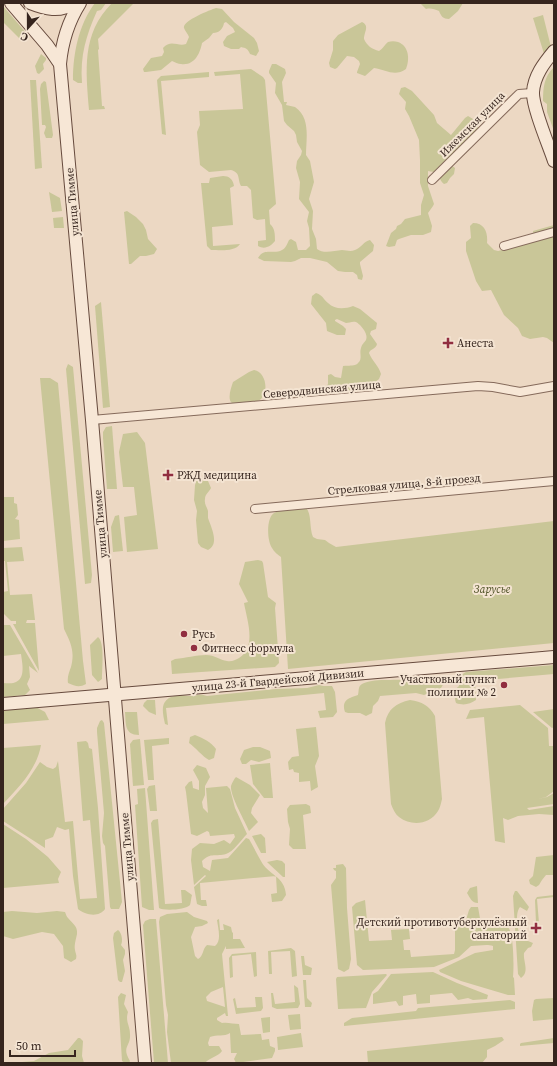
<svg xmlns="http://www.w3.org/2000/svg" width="557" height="1066" font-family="'Source Serif 4',serif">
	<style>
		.green { fill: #c9c698; fill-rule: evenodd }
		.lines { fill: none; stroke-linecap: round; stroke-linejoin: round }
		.street-casing { stroke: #856a5b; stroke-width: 10 }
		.secondary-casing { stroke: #674b3e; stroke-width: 14 }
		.street { stroke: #f7e7d6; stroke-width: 8 }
		.secondary { stroke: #f7e7d6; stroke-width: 12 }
		.poi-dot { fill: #912e40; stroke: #f4e4d2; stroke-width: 1.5 }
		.labels { text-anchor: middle; stroke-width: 4; stroke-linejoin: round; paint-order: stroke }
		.street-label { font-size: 11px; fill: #36251e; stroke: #f4e4d2 }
		.poi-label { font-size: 11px; fill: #36251e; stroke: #f4e4d2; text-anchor: start }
		.park-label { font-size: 11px; font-style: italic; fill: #4e5126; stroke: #f4e4d2 }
	</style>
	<rect width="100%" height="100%" fill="#ecd8c3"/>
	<!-- green -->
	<g class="green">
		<path d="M 95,3 L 106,3 L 101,10 L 97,11 C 86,36 80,55 82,83 L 78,83 L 73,80 C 73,53 79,24 95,3 Z"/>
		<path d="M 112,3 L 134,3 L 98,39 L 99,49 L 98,50 L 102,106 L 104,106 L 105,109 L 89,110 C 86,71 81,34 112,3 Z"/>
		<path d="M 420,3 L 463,3 L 458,11 L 449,19 C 443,19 441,16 439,11 C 434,9 431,8 426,9 Z"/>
		<path d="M 3,6 L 27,34 L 21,40 L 3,22 Z"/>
		<path d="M 216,8 L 222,9 L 234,22 L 254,38 L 257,43 L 259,51 L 256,56 L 250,54 C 248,49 246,48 241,47 L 239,49 L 231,49 L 224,46 L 223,42 L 227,36 L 235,32 L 233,28 L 226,22 L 224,23 C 223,29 219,33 213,33 L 209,38 L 202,43 C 200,54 194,66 181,64 C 178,64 175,62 172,61 L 161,70 L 146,72 L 144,72 L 143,69 L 151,58 L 162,56 L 164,52 L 163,48 C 171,39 178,47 186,44 L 189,37 C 188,34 185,31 184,28 C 182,21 210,10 216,8 Z"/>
		<path d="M 543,15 L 551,47 L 545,57 L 533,18 Z"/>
		<path d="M 362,22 C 370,26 364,32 364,39 C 367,46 372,49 379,51 C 383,49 385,44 388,42 C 391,41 395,41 398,42 C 409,46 410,59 406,69 C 395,77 386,70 374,68 L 365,76 L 357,73 L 357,72 L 360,64 L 359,61 L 354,57 L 347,56 L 337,68 L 335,69 L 330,67 L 329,63 L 333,50 L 333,41 L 338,35 Z"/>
		<path d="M 41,54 L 46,58 L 46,60 L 43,64 L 44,69 L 39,74 L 37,73 L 35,66 Z"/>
		<path d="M 272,64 L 276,64 L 285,69 L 286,73 L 282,82 L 284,102 L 287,102 L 286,105 C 289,106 292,106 295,107 C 311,118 306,139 306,155 L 310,161 L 314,182 L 309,199 L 313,211 L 312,229 L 316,239 L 317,249 C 323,254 334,251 342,250 C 346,250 350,252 355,250 C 361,248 364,241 370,240 L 374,245 L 373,251 L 360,262 L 360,264 L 363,276 L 362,280 L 358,279 L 357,275 L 353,272 L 345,272 L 338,271 L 327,262 L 310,258 L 301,258 L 295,261 L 291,262 L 264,261 L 258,258 C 264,247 274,255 282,250 C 286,248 287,244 289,240 L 291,239 L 296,242 L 298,250 L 306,250 L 310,246 L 309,228 L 307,221 L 309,212 L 299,199 L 300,182 L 296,168 L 297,161 L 301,155 L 302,151 L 297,142 L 296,135 L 294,131 L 287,125 L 284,121 L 282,105 L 275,93 L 276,83 L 269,73 L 269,71 Z"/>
		<path d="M 554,67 L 554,131 L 547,112 L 547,104 L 543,101 C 543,87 544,77 554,67 Z"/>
		<path d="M 251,69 L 263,77 L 265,80 L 276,204 L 269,210 L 270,224 C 275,228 275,235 275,241 C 271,246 265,250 258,246 L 258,241 L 266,240 L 265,219 L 257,220 L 253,218 L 251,190 L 247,186 L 241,186 C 237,178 241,173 231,170 L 209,172 L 200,165 L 197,132 L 200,125 L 199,111 L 243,109 L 240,74 L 215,76 L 214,72 Z"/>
		<path d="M 209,72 L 209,77 L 161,81 L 166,135 L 162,134 L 157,80 L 161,76 Z"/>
		<path d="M 30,80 L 36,80 L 42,168 L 35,169 Z"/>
		<path d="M 44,81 L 46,82 L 53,135 L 52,138 L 46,138 L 44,133 L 46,127 L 45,125 L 42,125 L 40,89 L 41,84 Z"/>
		<path d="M 405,87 L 412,91 L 434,115 L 437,123 L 451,135 L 465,118 L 468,116 L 473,119 L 477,123 L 478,130 L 467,152 L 451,165 L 455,168 L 454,174 L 450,178 L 447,183 L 444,184 C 436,177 443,173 428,171 L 428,186 L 434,204 L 433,206 L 428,213 L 432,226 L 431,232 L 423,235 L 411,235 L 399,239 L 397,240 L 395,246 L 389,247 L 386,246 L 391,233 L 396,229 L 397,226 L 401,224 L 405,219 L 421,215 L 421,205 L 424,195 L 420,183 L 420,160 L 419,140 L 409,116 L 405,109 L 406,102 L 399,94 L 401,88 Z"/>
		<path d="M 223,176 C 229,176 233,179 234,186 L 230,188 L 233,225 L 212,227 L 213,246 L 240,244 C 235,252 220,250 211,250 L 207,246 L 201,183 L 209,183 L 210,178 Z"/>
		<path d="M 49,192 L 60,198 L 62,211 L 52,212 Z"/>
		<path d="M 127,211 L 136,217 L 143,224 L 146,230 L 148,239 L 157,249 L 154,254 L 146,256 L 140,256 L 131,264 L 129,264 L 124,212 Z"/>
		<path d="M 63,217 L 64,228 L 54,228 L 53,218 Z"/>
		<path d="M 473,223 C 485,223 488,233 487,243 L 494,250 L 498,251 L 531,243 L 534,239 L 533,231 L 554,225 L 554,343 L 547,338 L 543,337 L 530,339 L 522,336 L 518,328 L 504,315 L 491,290 L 482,291 L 476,281 L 466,251 L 466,242 L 471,238 L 470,226 Z"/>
		<path d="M 316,293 C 324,296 322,298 328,303 C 335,310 345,309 353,306 L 360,309 L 377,323 L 376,329 L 371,331 L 370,334 L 377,344 C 376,349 370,349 369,353 C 372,361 379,366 381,374 L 379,379 L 371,386 L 357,392 L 328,394 L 324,392 L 324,390 L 328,384 L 328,375 L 331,374 L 335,377 L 341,378 L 343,366 C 347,365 355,367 358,363 C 363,359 359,353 361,348 C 362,344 364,343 366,340 C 369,334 360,324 356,322 C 352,321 349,323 346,323 L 337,319 L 335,320 L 335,321 L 343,326 L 346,329 L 345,335 L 337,335 L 327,331 L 326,323 L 311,304 L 312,296 Z"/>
		<path d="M 101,302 L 110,407 L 103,408 L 95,306 Z"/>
		<path d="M 68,364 L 73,367 L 92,575 L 91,583 L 85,584 L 66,369 Z"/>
		<path d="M 254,370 C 266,372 269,391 261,399 C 255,404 239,405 232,403 C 227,399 231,388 233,382 L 249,372 Z"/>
		<path d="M 40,378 L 50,378 L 58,383 L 83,661 L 86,684 C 79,688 75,686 68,683 C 67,678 69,672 71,667 C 75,652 71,643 64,629 Z"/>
		<path d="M 112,426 L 117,489 L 107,489 L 103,438 L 103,432 L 106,427 Z"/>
		<path d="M 137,432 L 145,443 L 158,549 L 127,552 L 124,517 L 137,515 L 134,487 L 123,487 L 119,452 L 123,434 Z"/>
		<path d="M 204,477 L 208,481 L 211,488 C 209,492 205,494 205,499 C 204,504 207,507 208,511 C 208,513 208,515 208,518 C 211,527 220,544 208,550 L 201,547 L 198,543 L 196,520 L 197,511 L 194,500 L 195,485 L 197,479 L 199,478 Z"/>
		<path d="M 3,488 L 4,497 L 14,497 L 14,503 L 17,504 L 18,515 L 15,519 L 19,520 L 20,539 L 3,541 Z"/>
		<path d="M 306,508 C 312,514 309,528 313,537 L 317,539 L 325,540 L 329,543 L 336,547 L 554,521 L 554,643 L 288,669 L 281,557 C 278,555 274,552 272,548 C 267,541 266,518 274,513 C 283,508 296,509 306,508 Z"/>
		<path d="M 119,515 L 123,551 L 113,552 L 111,527 L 115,516 Z"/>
		<path d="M 22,547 L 24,561 L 7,562 L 10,595 L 32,594 L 35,620 L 27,620 L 26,623 L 35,623 L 39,671 L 13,624 L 16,624 L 16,621 L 11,621 L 3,613 L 3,592 L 8,591 L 5,561 L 3,561 L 3,548 Z"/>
		<path d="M 258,560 L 262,561 L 263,563 L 268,597 L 276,603 L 275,608 L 279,663 L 275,667 L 172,674 L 171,661 L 175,659 C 186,658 196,655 206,655 C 215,655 220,660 227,661 C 232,662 235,660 239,658 C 257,647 247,620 244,603 L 248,602 L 239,584 L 245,562 Z"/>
		<path d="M 3,625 L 10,625 L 38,673 L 29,666 L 30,677 L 27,684 L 30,690 L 25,695 L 3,697 L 3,683 C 7,683 13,684 16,682 C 26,678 22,662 21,654 L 3,656 Z"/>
		<path d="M 98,637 C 105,642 102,670 102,679 L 98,682 L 92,675 L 90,645 Z"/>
		<path d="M 554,665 L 554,674 L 475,681 L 476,700 C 470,704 464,706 456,703 C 454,697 454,689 459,686 L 458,680 L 461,675 L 466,672 Z"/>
		<path d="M 427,675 L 444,676 L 444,683 L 441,688 L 424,695 L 416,693 L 380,696 L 378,701 L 373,706 L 372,713 L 366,716 L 360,713 L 348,713 L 345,712 C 341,699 350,698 358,695 C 359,691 358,686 362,684 C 373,678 395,681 408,679 C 415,678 421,676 427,675 Z"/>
		<path d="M 319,685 L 323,686 L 332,686 L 335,692 L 337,712 L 333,717 L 320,718 L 318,711 L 326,710 L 324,693 L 166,708 L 168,725 L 165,724 C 162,710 159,698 179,695 C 182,695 185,696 188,696 C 196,696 199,693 207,696 L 276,689 L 307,688 Z"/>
		<path d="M 147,700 L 155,700 L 156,715 L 149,712 L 143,706 L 144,703 Z"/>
		<path d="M 410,700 C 422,702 429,705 435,716 L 442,799 C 441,803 440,808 438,811 C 430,824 412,827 399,817 C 395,814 393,809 391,804 L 385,723 C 388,709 396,703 410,700 Z"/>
		<path d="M 520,705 L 548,728 L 549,746 L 554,746 L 554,791 L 546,797 L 538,799 L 547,797 L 554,793 L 554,804 L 527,808 L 529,810 L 554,806 L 554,815 L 539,814 L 518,816 L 508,820 L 503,818 L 505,843 L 495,841 L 484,717 L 466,719 L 470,710 Z"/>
		<path d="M 34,706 L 45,712 L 49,720 L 3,724 L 3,711 Z"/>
		<path d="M 554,709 L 554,727 L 552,728 L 533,712 Z"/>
		<path d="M 125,712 L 137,712 L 139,735 C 124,735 126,723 125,712 Z"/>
		<path d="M 102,720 L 104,723 L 122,902 L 119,909 L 111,909 L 110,907 L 105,846 L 103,843 L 102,836 L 104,813 L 97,732 L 97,728 L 100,721 Z"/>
		<path d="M 316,727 L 319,756 L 315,766 L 318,787 L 311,791 L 310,781 L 299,782 L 299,773 L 294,772 L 293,769 L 289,770 L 288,762 L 292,757 L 299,756 L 296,729 Z"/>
		<path d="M 195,735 C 203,738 211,742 216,749 L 214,758 L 209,760 C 203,757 195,747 189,743 L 190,737 Z"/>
		<path d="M 169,738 L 169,744 L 152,746 L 154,780 L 148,780 L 144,740 Z"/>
		<path d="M 140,739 L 144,785 L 133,786 L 130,744 L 133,740 Z"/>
		<path d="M 86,741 L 88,743 L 89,748 L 92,749 L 98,808 L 105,909 C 99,918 85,915 78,909 L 73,876 L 69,829 L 65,830 L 57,827 L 53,837 L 45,840 L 45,848 L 3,821 L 3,809 L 26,783 L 40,762 L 47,767 L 53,769 L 56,767 L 58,761 L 65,822 L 73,821 L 80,899 L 97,898 L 90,820 L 83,821 L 77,742 Z"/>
		<path d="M 41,745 C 37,769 19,787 3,804 L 3,748 Z"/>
		<path d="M 253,747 L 260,747 L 270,751 L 271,758 L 259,762 L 251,760 L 246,764 L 242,764 L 240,759 L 244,750 Z"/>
		<path d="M 270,763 L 273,798 L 264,798 L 253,784 L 250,765 Z"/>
		<path d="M 197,765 L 206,768 L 210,777 L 205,786 L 205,795 L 202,802 L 203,808 L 208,813 L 206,788 L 227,786 L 230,789 L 235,808 L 247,834 C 241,840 233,852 226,854 C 216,857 211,852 202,861 L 203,867 L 210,871 L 212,860 L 228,858 L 246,838 L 249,839 C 253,846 257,854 261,861 C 268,875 285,876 286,895 L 282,901 L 272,902 L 271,894 L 277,893 L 276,876 L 200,883 L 201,900 L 206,900 L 207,906 L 202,906 L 197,904 L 194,887 L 206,876 L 205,875 L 194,885 L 191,860 L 192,849 L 200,843 L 214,844 L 224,840 L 230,844 L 235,837 L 234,834 L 210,836 L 209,832 L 207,831 L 197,836 L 191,834 L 186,792 L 185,787 L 189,782 L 192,781 L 193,788 L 199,790 L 199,781 L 193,770 Z"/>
		<path d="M 236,777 L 250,785 L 260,795 L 252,808 L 251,813 L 258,822 L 249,831 C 245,821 230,796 231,786 C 232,783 234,779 236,777 Z"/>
		<path d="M 155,785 L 157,811 L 150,811 L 147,789 L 149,786 Z"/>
		<path d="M 145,788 L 154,910 L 149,910 L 142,907 L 135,805 L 138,804 L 137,789 Z"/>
		<path d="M 306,804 L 310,806 L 311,813 L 303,815 L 306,849 L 293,849 L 289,845 L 290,829 L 288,822 L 287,809 L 290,805 Z"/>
		<path d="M 158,819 L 165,904 L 182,903 L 181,890 L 185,890 L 192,895 C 191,898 191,902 190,905 C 186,910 163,911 159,908 L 151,823 L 153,820 Z"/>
		<path d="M 3,824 L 26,839 L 48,857 L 61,872 L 58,879 L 59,883 L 3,888 Z"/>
		<path d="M 261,834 L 265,838 L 266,853 L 261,853 L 252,836 Z"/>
		<path d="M 554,855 L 554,875 L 546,875 L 542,880 L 539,885 L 536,887 L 530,884 L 529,880 L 533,876 L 536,857 Z"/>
		<path d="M 277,860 L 282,861 L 285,864 L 285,877 L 283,877 L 267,862 Z"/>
		<path d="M 343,864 L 346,868 L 347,908 L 351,959 L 349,969 L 344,972 L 338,969 L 331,885 L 336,878 L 336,871 L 334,870 L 333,868 L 336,868 L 336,865 Z"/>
		<path d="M 477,886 L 478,903 C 472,903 470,898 467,893 L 470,888 Z"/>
		<path d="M 515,891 L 517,891 L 529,907 L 527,911 L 520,907 C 514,914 518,935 523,941 L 528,941 L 533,943 L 531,947 L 528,948 L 524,953 C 523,962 530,972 521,978 L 518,974 L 513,896 Z"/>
		<path d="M 554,895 L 554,897 L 537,899 L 539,923 L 536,923 L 535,900 L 537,897 Z"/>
		<path d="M 365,900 L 369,941 L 392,940 L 391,930 L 409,929 L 410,939 L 403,940 L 404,950 L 410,950 L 411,957 L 454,954 L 455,950 L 455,925 L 466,920 L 469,910 L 471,907 L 478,907 L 481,924 L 500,923 L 502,927 L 508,927 C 514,934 514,967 513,977 L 514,978 L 515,995 L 508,995 L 461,981 L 440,972 L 439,970 L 475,953 L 493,950 L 493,946 C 487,944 478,946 471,946 L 459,957 L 434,967 L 363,970 L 357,965 L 352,907 L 356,903 Z"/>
		<path d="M 12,911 L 37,913 L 57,911 L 65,912 C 66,914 66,916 68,918 C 72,923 78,926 77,934 C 76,939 74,945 75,950 C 76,955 77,955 76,959 L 71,962 L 64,958 L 63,946 L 54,934 L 42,932 L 13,939 L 3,936 L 3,912 Z"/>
		<path d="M 187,912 L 194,917 L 207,921 L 208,923 L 202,926 L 195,927 L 191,937 L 195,956 L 198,959 C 204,956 202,949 207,945 L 215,946 C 222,941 218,928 217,920 L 219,919 L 220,930 L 224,930 L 223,924 L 231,927 L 232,932 L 233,933 L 233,939 L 240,939 L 245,948 L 226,949 L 226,946 L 222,954 L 228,1016 L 226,1016 L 225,1013 L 217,1018 L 217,1020 L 222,1023 C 228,1022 233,1024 239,1024 L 241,1035 L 261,1034 L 262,1040 L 269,1039 L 270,1046 L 275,1048 L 275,1051 L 272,1058 L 236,1063 L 234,1059 L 237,1053 L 231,1053 L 230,1033 C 224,1037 217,1034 210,1037 L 208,1043 L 209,1046 L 219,1046 L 222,1051 C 218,1057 210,1057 205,1063 L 171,1063 L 167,1032 L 168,1015 L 166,1005 L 159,922 L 160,917 L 167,914 ZM 223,987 L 225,1007 L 207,1001 L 206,997 L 211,992 Z"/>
		<path d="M 150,919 L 156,919 L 168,1063 L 154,1063 L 143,925 L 145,921 Z"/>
		<path d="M 118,930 C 122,933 123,941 121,945 L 125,950 L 125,954 L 123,960 L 125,971 L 122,982 L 120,982 L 118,980 L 113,938 L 114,933 Z"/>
		<path d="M 291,948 L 295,951 L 297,976 L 292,977 L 290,951 L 271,952 L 272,974 L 269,974 L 268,951 Z"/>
		<path d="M 256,952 L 257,976 L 254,977 L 251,954 L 232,956 L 233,977 L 230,978 L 229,958 L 232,954 Z"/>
		<path d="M 301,956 L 304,956 L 305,965 L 312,968 L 311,975 L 303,975 Z"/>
		<path d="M 433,972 L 457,983 L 488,995 L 487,999 L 473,1000 L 468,998 L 458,1000 L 452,993 L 430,995 L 430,1003 L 417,1004 L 416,994 L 403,996 L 403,1005 L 399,1006 L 396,1001 L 373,1004 L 373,994 L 378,991 L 391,974 Z"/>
		<path d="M 386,974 L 387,975 L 372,992 L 366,1008 L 338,1009 L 336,979 L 337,977 Z"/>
		<path d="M 303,980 L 306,980 L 307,998 L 312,1003 L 311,1007 L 305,1007 Z"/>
		<path d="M 294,985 L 298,988 L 300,1004 L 298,1008 L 277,1009 L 272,1007 L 271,993 L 273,993 L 275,1004 L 295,1002 Z"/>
		<path d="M 121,993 L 126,995 L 124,1004 L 128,1012 C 125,1022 130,1025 130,1034 C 131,1047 121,1046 130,1061 C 129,1065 124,1063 122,1061 L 118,997 Z"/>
		<path d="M 255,997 L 262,997 L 263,1008 L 261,1011 L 236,1014 L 233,999 L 235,998 L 237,1008 L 256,1007 Z"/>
		<path d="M 554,998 L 554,1019 L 533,1021 L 532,1011 L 534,1000 L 536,999 Z"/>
		<path d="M 510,1000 L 515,1002 L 515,1009 L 344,1026 L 344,1023 L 352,1018 L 416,1011 L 418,1008 Z"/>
		<path d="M 300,1014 L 301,1029 L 290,1030 L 288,1015 Z"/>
		<path d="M 270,1017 L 270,1032 L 263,1033 L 261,1018 Z"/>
		<path d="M 301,1033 L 303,1047 L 278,1050 L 277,1037 Z"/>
		<path d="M 502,1037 L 504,1040 L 495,1046 L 487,1050 L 487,1057 L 482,1063 L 368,1063 L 367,1051 Z"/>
		<path d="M 78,1038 L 80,1038 L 83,1041 L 82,1056 L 84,1063 L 10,1063 L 34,1061 L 49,1053 L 68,1050 Z"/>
		<path d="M 554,1038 L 554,1043 L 520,1046 L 520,1044 L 521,1043 Z"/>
	</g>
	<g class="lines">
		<!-- street casing -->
		<g class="street-casing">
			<g id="street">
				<path d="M 432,180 L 519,94 L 532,93"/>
				<path d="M 504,246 L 554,232"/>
				<path d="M 92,420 L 478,386 L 493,387 L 520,392 L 554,386"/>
				<path d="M 255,509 L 554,481"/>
			</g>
		</g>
		<!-- secondary casing -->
		<g class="secondary-casing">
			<g id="secondary">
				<path d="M 11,3 L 47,45 L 60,64 L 92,420 L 145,1063"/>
				<path d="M 30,3 C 45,9 60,13 74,3"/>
				<path d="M 554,51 C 544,63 534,76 533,92 C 532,106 549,146 554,161"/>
				<path d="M 60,64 C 62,42 68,22 80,3"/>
				<path d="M 3,704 L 554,657"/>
			</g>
		</g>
		<!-- street -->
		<use href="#street" class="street"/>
		<!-- secondary -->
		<use href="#secondary" class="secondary"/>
	</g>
	<!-- markers -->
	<g class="poi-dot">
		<path d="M446 337h4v4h4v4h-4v4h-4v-4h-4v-4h4z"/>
		<path d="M166 469h4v4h4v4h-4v4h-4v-4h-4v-4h4z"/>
		<circle cx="184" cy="634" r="4"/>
		<circle cx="194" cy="648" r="4"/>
		<circle cx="504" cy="685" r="4"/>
		<path d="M534 922h4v4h4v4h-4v4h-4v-4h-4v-4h4z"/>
	</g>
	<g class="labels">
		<!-- street labels -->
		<g class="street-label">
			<text transform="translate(472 124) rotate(-45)" y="4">Ижемская улица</text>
			<text transform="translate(72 202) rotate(-95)" y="4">улица Тимме</text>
			<text transform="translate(322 389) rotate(-5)" y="4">Северодвинская улица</text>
			<text transform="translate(404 484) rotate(-5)" y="4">Стрелковая улица, 8-й проезд</text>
			<text transform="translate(100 524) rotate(-95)" y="4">улица Тимме</text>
			<text transform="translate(278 680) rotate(-5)" y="4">улица 23-й Гвардейской Дивизии</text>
			<text transform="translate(127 847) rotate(-95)" y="4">улица Тимме</text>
		</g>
		<!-- poi labels -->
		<g class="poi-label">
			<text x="457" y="347">Анеста</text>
			<text x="177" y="479">РЖД медицина</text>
			<text x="192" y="638">Русь</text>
			<text x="202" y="652">Фитнесс формула</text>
			<text x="496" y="683" text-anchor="end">Участковый пункт<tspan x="496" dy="13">полиции № 2</tspan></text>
			<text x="527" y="926" text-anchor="end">Детский противотуберкулёзный<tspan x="527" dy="13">санаторий</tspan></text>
		</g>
		<!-- park labels -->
		<g class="park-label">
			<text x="492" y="593">Зарусье</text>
		</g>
	</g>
	<!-- border -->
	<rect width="557" height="1066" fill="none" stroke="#36251e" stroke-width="8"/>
	<!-- north arrow -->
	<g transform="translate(28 28) rotate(201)" stroke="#f4e4d2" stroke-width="3" paint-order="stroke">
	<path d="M0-3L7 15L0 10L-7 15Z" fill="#36251e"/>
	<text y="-6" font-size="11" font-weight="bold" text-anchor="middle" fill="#36251e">С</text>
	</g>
	<!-- scale -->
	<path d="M10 1050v6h65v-6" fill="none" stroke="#36251e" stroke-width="2"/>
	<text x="16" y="1050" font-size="12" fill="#36251e" stroke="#f4e4d2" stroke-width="3" paint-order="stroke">50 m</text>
</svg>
